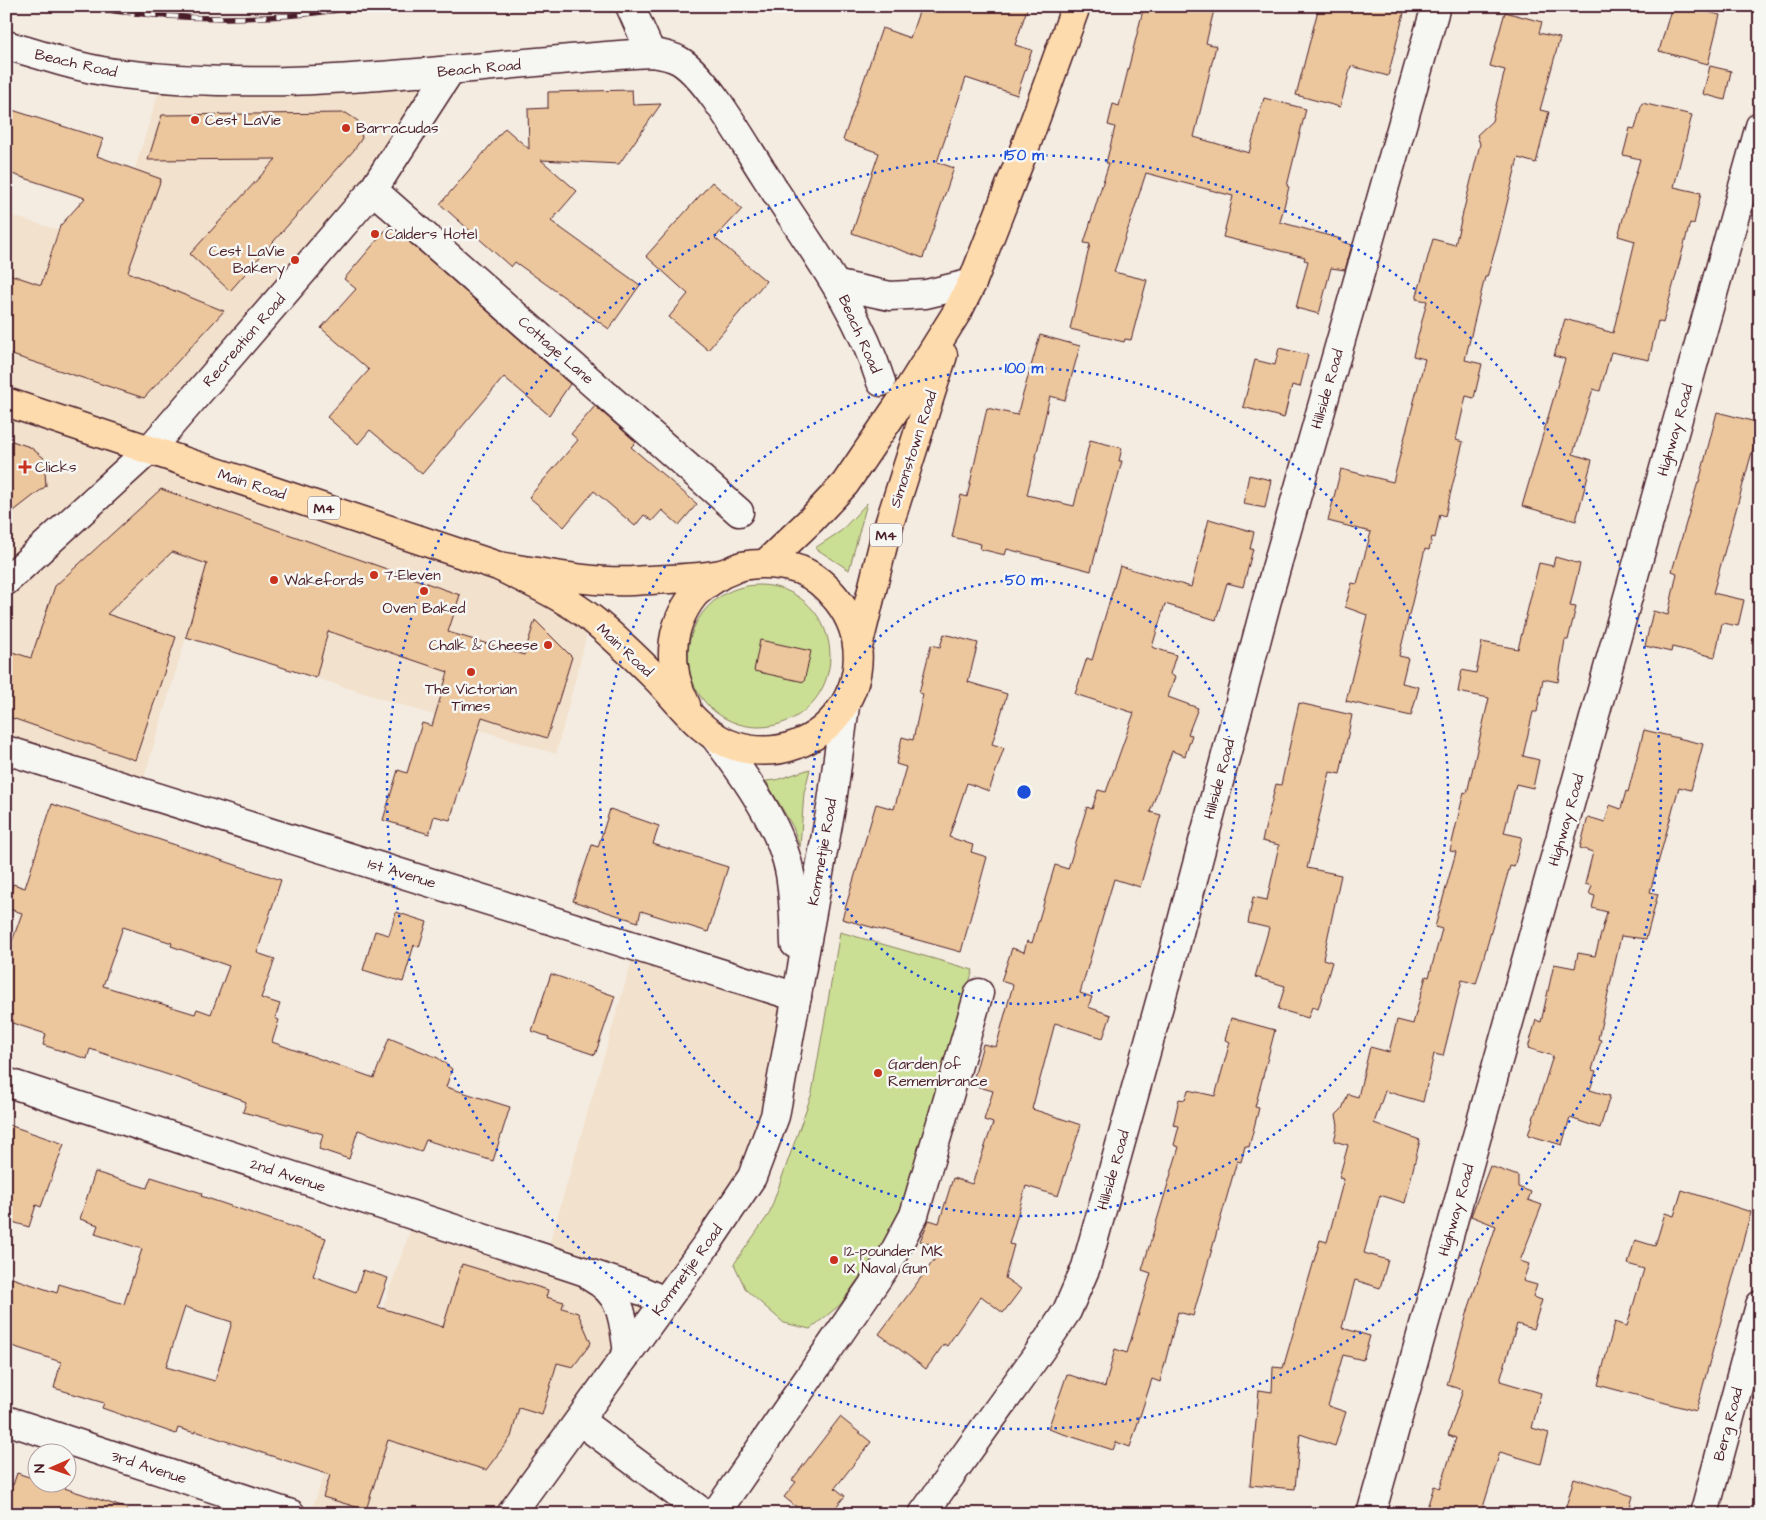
<svg xmlns="http://www.w3.org/2000/svg" width="1766" height="1520" font-family="'Architects Daughter',sans-serif">
	<style>
		.built { fill: #f2e1cc }
		.green { fill: #cbdf94; stroke: #8a7f60 }
		.building { fill: #ecc69c; stroke: #4a1f2b; fill-rule: evenodd }
		.lines { fill: none; stroke-linecap: round; stroke-linejoin: round }
		.minor-casing { stroke: #4a1f2b; stroke-width: 31 }
		.secondary-casing { stroke: #4a1f2b; stroke-width: 31 }
		.primary-casing { stroke: #4a1f2b; stroke-width: 31 }
		.minor { stroke: #f6f6f2; stroke-width: 28 }
		.secondary { stroke: #f6f6f2; stroke-width: 28 }
		.primary { stroke: #fedbac; stroke-width: 28 }
		.rail-casing { stroke: #4a1f2b; stroke-width: 5.5 }
		.rail { stroke: #f6f6f2; stroke-width: 4; stroke-dasharray: 11; stroke-linecap: butt }
		.ring { fill: none; stroke: #1d4ed8; stroke-width: 2.5; stroke-dasharray: 2.5 5 }
		.poi-dot { fill: #c8321e; stroke: #f6f6f2; stroke-width: 2 }
		.labels { text-anchor: middle; stroke-width: 5; stroke-linejoin: round; paint-order: stroke }
		.shield { fill: #f6f6f2; stroke: #7e6067; stroke-width: 1 }
		.shield-label { font-size: 14px; font-weight: bold; fill: #4a1f2b }
		.street-label { font-size: 15px; fill: #4a1f2b; stroke: #f6f6f2 }
		.poi-label { font-size: 15px; fill: #4a1f2b; stroke: #f6f6f2; text-anchor: start }
		.centre { fill: #1d4ed8; stroke: #f6f6f2; stroke-width: 2.5 }
		.ring-label { font-size: 15px; text-anchor: middle; font-weight: bold; fill: #1d4ed8; stroke: #f6f6f2; stroke-width: 5; stroke-linejoin: round; paint-order: stroke }
	</style>
	<rect width="100%" height="100%" fill="#f4ece1"/>
	<filter id="ink" filterUnits="userSpaceOnUse"><feTurbulence type="fractalNoise" baseFrequency=".02" numOctaves="2"/><feDisplacementMap in="SourceGraphic" scale="10" xChannelSelector="R" yChannelSelector="G"/><feConvolveMatrix kernelMatrix="1 2 1 2 8 2 1 2 1" color-interpolation-filters="sRGB"/></filter>
	<g filter="url(#ink)">
		<!-- built -->
		<g class="built">
			<path d="M 450,71 L 151,449 L 498,566 L 591,618 L 556,754 L 186,637 L 140,791 L 6,750 L 6,214 L 111,246 L 163,78 Z"/>
			<path d="M 636,946 L 797,997 L 752,1177 L 511,1514 L 310,1514 L 415,1217 L 545,1259 Z"/>
		</g>
		<!-- green -->
		<g class="green">
			<path d="M 867,503 L 849,570 L 815,548 L 841,531 Z"/>
			<circle cx="759" cy="656" r="71"/>
			<path d="M 810,769 L 804,793 L 800,847 L 793,827 L 766,781 L 776,780 Z"/>
			<path d="M 840,932 L 973,970 L 895,1226 L 840,1305 L 810,1329 L 784,1323 L 746,1290 L 734,1264 L 769,1214 L 812,1093 Z"/>
		</g>
		<!-- building -->
		<g class="building">
			<path d="M 921,6 L 1028,6 L 1015,45 L 1032,50 L 1017,95 L 966,78 L 937,162 L 954,168 L 923,258 L 852,233 L 879,153 L 843,140 L 882,28 L 910,38 Z"/>
			<path d="M 1144,6 L 1215,6 L 1206,43 L 1216,46 L 1194,137 L 1249,153 L 1264,98 L 1306,109 L 1287,186 L 1289,187 L 1280,222 L 1341,239 L 1340,241 L 1352,245 L 1345,270 L 1331,268 L 1319,314 L 1296,308 L 1308,261 L 1304,260 L 1305,257 L 1223,237 L 1233,196 L 1146,173 L 1114,272 L 1147,280 L 1131,340 L 1125,339 L 1124,342 L 1070,329 L 1090,244 L 1084,243 L 1109,163 L 1106,163 L 1115,127 L 1108,125 L 1113,104 L 1119,106 Z"/>
			<path d="M 1319,6 L 1380,6 L 1404,13 L 1388,76 L 1351,66 L 1340,107 L 1296,95 Z"/>
			<path d="M 1672,6 L 1710,6 L 1708,12 L 1720,15 L 1708,64 L 1659,51 Z"/>
			<path d="M 1505,12 L 1542,22 L 1539,33 L 1560,38 L 1540,110 L 1549,112 L 1536,163 L 1518,158 L 1498,240 L 1487,277 L 1485,277 L 1465,360 L 1482,364 L 1474,398 L 1466,396 L 1456,440 L 1463,442 L 1445,516 L 1440,514 L 1435,538 L 1432,537 L 1429,550 L 1425,549 L 1399,656 L 1408,658 L 1402,683 L 1419,687 L 1411,716 L 1346,701 L 1367,615 L 1345,607 L 1352,583 L 1357,584 L 1371,532 L 1328,521 L 1341,469 L 1393,482 L 1425,359 L 1413,356 L 1427,301 L 1416,299 L 1433,239 L 1455,245 L 1480,144 L 1477,135 L 1492,121 L 1505,70 L 1490,66 Z"/>
			<path d="M 1710,66 L 1731,71 L 1725,100 L 1703,94 Z"/>
			<path d="M 632,90 L 633,105 L 661,104 L 619,164 L 541,160 L 577,191 L 551,221 L 640,285 L 609,329 L 515,262 L 511,267 L 440,204 L 505,128 L 529,149 L 528,109 L 548,108 L 548,92 Z"/>
			<path d="M 1642,103 L 1692,115 L 1674,187 L 1701,193 L 1694,224 L 1690,223 L 1663,323 L 1658,321 L 1649,360 L 1611,352 L 1600,391 L 1593,389 L 1573,454 L 1592,460 L 1576,521 L 1522,506 L 1565,359 L 1554,356 L 1565,319 L 1613,333 L 1635,241 L 1618,236 L 1640,159 L 1623,155 L 1630,128 L 1635,129 Z"/>
			<path d="M 6,108 L 103,139 L 97,156 L 161,179 L 128,272 L 224,311 L 144,398 L 6,353 L 6,273 L 41,285 L 60,226 L 85,198 L 6,172 Z"/>
			<path d="M 346,113 L 358,121 L 362,138 L 354,150 L 230,291 L 190,254 L 276,159 L 148,160 L 162,115 Z"/>
			<path d="M 712,182 L 742,209 L 715,238 L 766,281 L 708,350 L 669,317 L 688,294 L 646,256 Z"/>
			<path d="M 390,225 L 570,384 L 549,415 L 504,377 L 422,474 L 370,430 L 358,444 L 327,417 L 369,370 L 321,328 L 356,289 L 344,279 Z"/>
			<path d="M 1040,335 L 1080,346 L 1065,400 L 1050,396 L 1027,495 L 1074,506 L 1090,440 L 1122,448 L 1119,461 L 1122,461 L 1116,484 L 1114,484 L 1091,571 L 1007,549 L 1005,555 L 980,549 L 981,544 L 952,537 L 961,495 L 967,497 L 987,408 L 1017,415 Z"/>
			<path d="M 1279,348 L 1308,355 L 1300,387 L 1292,385 L 1284,418 L 1243,407 L 1255,360 L 1275,365 Z"/>
			<path d="M 595,406 L 636,442 L 631,447 L 697,504 L 679,525 L 662,510 L 652,521 L 644,515 L 635,526 L 594,491 L 564,527 L 529,497 L 578,440 L 571,434 Z"/>
			<path d="M 1717,412 L 1760,423 L 1713,593 L 1744,600 L 1738,626 L 1722,623 L 1715,657 L 1672,647 L 1671,652 L 1645,646 L 1653,611 L 1668,615 L 1677,573 L 1672,571 L 1698,482 L 1699,482 Z"/>
			<path d="M 6,439 L 30,447 L 44,458 L 46,486 L 6,517 Z"/>
			<path d="M 1249,475 L 1271,480 L 1265,508 L 1243,504 Z"/>
			<path d="M 161,489 L 460,595 L 448,632 L 524,655 L 535,620 L 572,657 L 547,738 L 482,717 L 450,820 L 434,816 L 429,834 L 383,820 L 398,770 L 407,773 L 422,723 L 432,726 L 448,672 L 328,631 L 316,678 L 186,637 L 207,564 L 172,552 L 107,614 L 176,637 L 135,760 L 6,716 L 6,650 L 31,658 L 55,586 Z"/>
			<path d="M 1209,519 L 1254,532 L 1250,549 L 1253,549 L 1243,587 L 1227,583 L 1216,620 L 1165,604 L 1152,647 L 1176,655 L 1170,674 L 1175,677 L 1168,697 L 1198,708 L 1188,734 L 1192,735 L 1185,756 L 1172,751 L 1150,812 L 1161,815 L 1140,887 L 1114,879 L 1080,993 L 1092,997 L 1088,1007 L 1111,1015 L 1103,1038 L 1055,1023 L 1032,1109 L 1081,1125 L 1058,1196 L 1026,1186 L 1009,1244 L 1014,1245 L 1005,1278 L 1021,1289 L 1003,1313 L 981,1296 L 947,1346 L 944,1344 L 926,1369 L 879,1334 L 943,1248 L 920,1241 L 929,1220 L 939,1223 L 953,1178 L 972,1184 L 993,1123 L 984,1120 L 993,1091 L 972,1085 L 983,1044 L 996,1047 L 1013,985 L 1001,981 L 1012,948 L 1024,952 L 1027,941 L 1032,943 L 1055,865 L 1068,869 L 1087,807 L 1092,809 L 1098,790 L 1106,792 L 1134,713 L 1075,694 L 1087,658 L 1092,660 L 1120,566 L 1191,587 Z"/>
			<path d="M 1555,557 L 1580,564 L 1570,606 L 1576,607 L 1568,640 L 1565,640 L 1558,682 L 1543,679 L 1537,712 L 1533,712 L 1523,756 L 1539,760 L 1533,788 L 1516,784 L 1504,833 L 1522,837 L 1514,867 L 1510,866 L 1476,984 L 1462,980 L 1443,1056 L 1434,1054 L 1423,1102 L 1385,1091 L 1374,1123 L 1420,1140 L 1405,1203 L 1380,1195 L 1364,1253 L 1388,1260 L 1380,1288 L 1355,1280 L 1342,1328 L 1370,1336 L 1363,1360 L 1343,1355 L 1328,1406 L 1346,1412 L 1335,1446 L 1300,1434 L 1295,1489 L 1250,1485 L 1259,1390 L 1272,1392 L 1273,1367 L 1283,1368 L 1320,1240 L 1327,1242 L 1344,1179 L 1339,1178 L 1348,1145 L 1334,1141 L 1338,1125 L 1336,1115 L 1342,1109 L 1348,1094 L 1358,1097 L 1370,1047 L 1389,1052 L 1397,1020 L 1413,1024 L 1426,976 L 1429,977 L 1442,929 L 1435,927 L 1456,852 L 1450,851 L 1464,792 L 1467,793 L 1489,698 L 1458,692 L 1462,670 L 1476,673 L 1482,642 L 1518,649 L 1539,563 L 1553,566 Z"/>
			<path d="M 944,634 L 978,643 L 968,682 L 1007,694 L 992,744 L 1004,748 L 989,791 L 967,783 L 949,837 L 973,845 L 971,852 L 987,857 L 961,952 L 842,919 L 876,804 L 894,809 L 906,767 L 896,764 L 902,737 L 913,740 L 923,694 L 919,693 L 931,645 L 940,647 Z"/>
			<path d="M 760,640 L 811,651 L 804,682 L 754,671 Z"/>
			<path d="M 1299,703 L 1352,715 L 1340,774 L 1330,772 L 1307,868 L 1341,875 L 1323,959 L 1332,962 L 1318,1009 L 1312,1007 L 1308,1018 L 1278,1009 L 1285,986 L 1255,977 L 1269,928 L 1248,923 L 1253,897 L 1267,900 L 1279,845 L 1262,841 L 1276,784 L 1281,785 Z"/>
			<path d="M 1644,730 L 1703,744 L 1691,790 L 1679,787 L 1650,892 L 1658,894 L 1646,939 L 1621,936 L 1598,1039 L 1601,1040 L 1592,1070 L 1596,1071 L 1590,1090 L 1610,1096 L 1600,1128 L 1570,1118 L 1562,1145 L 1528,1135 L 1553,1056 L 1528,1048 L 1536,1020 L 1541,1022 L 1554,964 L 1575,968 L 1578,953 L 1595,956 L 1607,912 L 1592,908 L 1595,896 L 1589,894 L 1592,886 L 1585,884 L 1593,852 L 1580,848 L 1588,817 L 1605,822 L 1610,805 L 1621,809 L 1626,791 L 1628,792 Z"/>
			<path d="M 52,804 L 281,880 L 257,953 L 275,959 L 261,998 L 280,1004 L 275,1018 L 279,1020 L 272,1042 L 374,1078 L 389,1038 L 438,1058 L 452,1069 L 446,1087 L 510,1107 L 493,1161 L 426,1140 L 421,1152 L 358,1130 L 349,1159 L 319,1149 L 323,1134 L 243,1112 L 246,1102 L 241,1100 L 241,1099 L 90,1049 L 87,1059 L 43,1045 L 46,1034 L 6,1021 L 6,959 L 22,913 L 6,908 L 6,905 L 13,884 L 25,888 ZM 123,927 L 172,943 L 171,946 L 229,966 L 211,1014 L 197,1009 L 195,1014 L 103,986 Z"/>
			<path d="M 610,809 L 659,826 L 653,844 L 728,867 L 708,932 L 641,911 L 638,922 L 573,901 L 592,845 L 598,847 Z"/>
			<path d="M 396,912 L 427,922 L 419,947 L 414,945 L 403,982 L 363,970 L 375,931 L 389,935 Z"/>
			<path d="M 551,974 L 615,996 L 595,1055 L 548,1039 L 549,1037 L 532,1031 Z"/>
			<path d="M 1231,1018 L 1275,1030 L 1255,1107 L 1259,1108 L 1249,1147 L 1245,1146 L 1241,1162 L 1237,1161 L 1193,1316 L 1178,1312 L 1160,1382 L 1152,1379 L 1130,1447 L 1116,1442 L 1113,1450 L 1048,1429 L 1067,1374 L 1105,1387 L 1115,1349 L 1127,1353 L 1151,1273 L 1142,1270 L 1179,1147 L 1174,1145 L 1179,1126 L 1173,1125 L 1179,1099 L 1185,1100 L 1188,1090 L 1215,1096 L 1230,1042 L 1225,1040 Z"/>
			<path d="M 6,1124 L 64,1144 L 41,1207 L 36,1205 L 29,1227 L 6,1220 Z"/>
			<path d="M 1490,1166 L 1518,1176 L 1518,1187 L 1531,1192 L 1528,1200 L 1542,1205 L 1520,1261 L 1529,1264 L 1523,1281 L 1537,1285 L 1533,1297 L 1542,1300 L 1533,1329 L 1517,1324 L 1500,1381 L 1541,1393 L 1532,1428 L 1549,1433 L 1541,1464 L 1500,1452 L 1481,1514 L 1425,1514 L 1434,1486 L 1440,1488 L 1456,1438 L 1448,1435 L 1463,1390 L 1447,1385 L 1469,1307 L 1496,1226 L 1471,1216 Z"/>
			<path d="M 95,1172 L 147,1188 L 151,1177 L 202,1193 L 201,1196 L 326,1238 L 313,1276 L 356,1292 L 363,1270 L 388,1278 L 378,1307 L 443,1327 L 462,1264 L 548,1290 L 546,1297 L 564,1302 L 562,1308 L 578,1313 L 591,1343 L 573,1367 L 557,1363 L 542,1415 L 519,1408 L 511,1437 L 486,1470 L 388,1440 L 366,1510 L 323,1497 L 330,1475 L 195,1431 L 195,1433 L 178,1428 L 176,1434 L 102,1408 L 104,1403 L 54,1388 L 61,1362 L 6,1344 L 6,1276 L 57,1293 L 59,1284 L 124,1304 L 142,1249 L 95,1234 L 98,1225 L 80,1219 ZM 185,1307 L 232,1322 L 215,1381 L 166,1367 Z"/>
			<path d="M 1682,1190 L 1751,1212 L 1696,1411 L 1598,1385 L 1615,1322 L 1627,1326 L 1644,1269 L 1628,1264 L 1635,1240 L 1655,1246 L 1665,1213 L 1674,1216 Z"/>
			<path d="M 840,1417 L 871,1442 L 835,1488 L 845,1496 L 830,1514 L 805,1514 L 784,1497 L 796,1482 L 792,1480 Z"/>
			<path d="M 17,1473 L 38,1480 L 38,1482 L 46,1482 L 128,1509 L 127,1514 L 6,1514 L 6,1482 L 13,1485 Z"/>
			<path d="M 1574,1478 L 1633,1496 L 1628,1514 L 1564,1514 Z"/>
		</g>
		<g class="lines">
			<!-- minor casing -->
			<g class="minor-casing">
				<g id="minor">
					<path d="M 630,6 L 651,53"/>
					<path d="M 6,45 C 45,56 83,70 123,74 C 300,96 475,63 651,53 C 660,54 672,56 680,61 C 708,78 745,145 764,174 C 807,242 857,305 881,382"/>
					<path d="M 373,190 L 739,512"/>
					<path d="M 838,285 L 890,296 L 926,294 L 972,283"/>
					<path d="M 6,581 L 150,449 L 373,190 L 450,71"/>
					<path d="M 6,750 L 797,997"/>
					<path d="M 6,1082 L 571,1267 L 642,1291 L 665,1301"/>
					<path d="M 592,1278 C 624,1295 623,1321 628,1353"/>
					<path d="M 6,1420 L 291,1514"/>
					<path d="M 580,1421 L 702,1512 L 713,1512 L 720,1507 L 890,1260 L 914,1215 L 979,993"/>
					<path d="M 923,1514 L 1047,1341 L 1067,1311 L 1086,1267 L 1172,959 L 1267,600 L 1436,6"/>
					<path d="M 1371,1514 L 1760,126"/>
					<path d="M 1704,1514 L 1760,1305"/>
				</g>
			</g>
			<!-- secondary casing -->
			<g class="secondary-casing">
				<g id="secondary">
					<path d="M 714,736 C 743,773 782,827 790,874 C 794,897 794,921 795,944"/>
					<path d="M 511,1514 L 709,1241 L 752,1177 L 775,1116 L 832,802 L 845,706"/>
				</g>
			</g>
			<!-- primary casing -->
			<g class="primary-casing">
				<g id="primary">
					<path d="M 6,402 L 498,566 C 530,582 564,597 592,619 C 615,637 637,659 658,680 C 681,704 702,736 735,746 C 822,773 894,673 838,601 C 828,588 815,576 800,570 C 783,564 760,562 742,566 C 735,568 729,572 721,574 C 697,579 658,579 632,581 C 588,583 542,572 498,566"/>
					<path d="M 766,563 L 811,520 L 845,484 L 902,400 L 959,309 L 972,283 L 1027,142 L 1076,6"/>
					<path d="M 858,647 L 885,537 L 943,355"/>
					<path d="M 686,705 C 667,668 668,628 694,595 C 701,587 713,580 722,574"/>
				</g>
			</g>
			<!-- minor -->
			<use href="#minor" class="minor"/>
			<!-- secondary -->
			<use href="#secondary" class="secondary"/>
			<!-- primary -->
			<use href="#primary" class="primary"/>
			<!-- rail casing -->
			<g class="rail-casing">
				<path id="rail" d="M 80,6 C 173,21 269,23 362,6"/>
			</g>
			<!-- rail -->
			<use href="#rail" class="rail"/>
		</g>
	</g>
	<!-- distance rings -->
	<g class="ring">
		<circle cx="1024" cy="792" r="212"/>
		<circle cx="1024" cy="792" r="424"/>
		<circle cx="1024" cy="792" r="637"/>
	</g>
	<!-- markers -->
	<g class="poi-dot">
		<circle cx="195" cy="120" r="5"/>
		<circle cx="346" cy="128" r="5"/>
		<circle cx="375" cy="234" r="5"/>
		<circle cx="295" cy="260" r="5"/>
		<path d="M22.5 459.5h5v5h5v5h-5v5h-5v-5h-5v-5h5z"/>
		<circle cx="374" cy="575" r="5"/>
		<circle cx="274" cy="580" r="5"/>
		<circle cx="424" cy="591" r="5"/>
		<circle cx="548" cy="645" r="5"/>
		<circle cx="471" cy="672" r="5"/>
		<circle cx="878" cy="1073" r="5"/>
		<circle cx="834" cy="1260" r="5"/>
	</g>
	<g class="labels">
		<!-- shield labels -->
		<g class="shield">
			<rect x="308" y="496.5" width="32" height="23" rx="4"/>
			<rect x="870" y="523.5" width="32" height="23" rx="4"/>
		</g>
		<g class="shield-label">
			<text x="324" y="513">M4</text>
			<text x="886" y="540">M4</text>
		</g>
		<!-- street labels -->
		<g class="street-label">
			<text transform="translate(76 63) rotate(13)" y="5">Beach Road</text>
			<text transform="translate(479 68) rotate(-5)" y="5">Beach Road</text>
			<text transform="translate(860 334) rotate(66)" y="5">Beach Road</text>
			<text transform="translate(244 340) rotate(-49)" y="5">Recreation Road</text>
			<text transform="translate(556 350) rotate(41)" y="5">Cottage Lane</text>
			<text transform="translate(1327 389) rotate(-74)" y="5">Hillside Road</text>
			<text transform="translate(1675 430) rotate(-74)" y="5">Highway Road</text>
			<text transform="translate(913 449) rotate(-72)" y="5">Simonstown Road</text>
			<text transform="translate(252 484) rotate(18)" y="5">Main Road</text>
			<text transform="translate(625 650) rotate(43)" y="5">Main Road</text>
			<text transform="translate(1219 779) rotate(-75)" y="5">Hillside Road</text>
			<text transform="translate(1566 820) rotate(-74)" y="5">Highway Road</text>
			<text transform="translate(822 852) rotate(-80)" y="5">Kommetjie Road</text>
			<text transform="translate(402 873) rotate(17)" y="5">1st Avenue</text>
			<text transform="translate(1113 1170) rotate(-74)" y="5">Hillside Road</text>
			<text transform="translate(288 1175) rotate(18)" y="5">2nd Avenue</text>
			<text transform="translate(1456 1210) rotate(-74)" y="5">Highway Road</text>
			<text transform="translate(687 1270) rotate(-54)" y="5">Kommetjie Road</text>
			<text transform="translate(1728 1424) rotate(-75)" y="5">Berg Road</text>
			<text transform="translate(149 1467) rotate(18)" y="5">3rd Avenue</text>
		</g>
		<!-- poi labels -->
		<g class="poi-label">
			<text x="205" y="125">Cest LaVie</text>
			<text x="356" y="133">Barracudas</text>
			<text x="385" y="239">Calders Hotel</text>
			<text x="285" y="256" text-anchor="end">Cest LaVie<tspan x="285" dy="17">Bakery</tspan></text>
			<text x="35" y="472">Clicks</text>
			<text x="384" y="580">7-Eleven</text>
			<text x="284" y="585">Wakefords</text>
			<text x="424" y="613" text-anchor="middle">Oven Baked</text>
			<text x="538" y="650" text-anchor="end">Chalk &amp; Cheese</text>
			<text x="471" y="694" text-anchor="middle">The Victorian<tspan x="471" dy="17">Times</tspan></text>
			<text x="888" y="1069">Garden of<tspan x="888" dy="17">Remembrance</tspan></text>
			<text x="844" y="1256">12-pounder MK<tspan x="844" dy="17">IX Naval Gun</tspan></text>
		</g>
	</g>
	<circle cx="1024" cy="792" r="8" class="centre"/>
	<g class="ring-label">
		<text x="1024" y="160">150 m</text>
		<text x="1024" y="373">100 m</text>
		<text x="1024" y="585">50 m</text>
	</g>
	<!-- margin -->
	<rect width="1766" height="1520" fill="none" stroke="#f6f6f2" stroke-width="25"/>
	<rect x="12" y="12" width="1741" height="1495" fill="none" stroke="#4a1f2b" stroke-width="2" filter="url(#ink)"/>
	<!-- north arrow -->
	<g transform="translate(52 1468) rotate(268)"><circle r="24" fill="#f6f6f2" stroke="#b1a0a2"/>
	<path d="M0-4L9 19L0 12L-9 19Z" fill="#c8321e"/>
	<text y="-8" font-size="14" font-weight="bold" text-anchor="middle" fill="#4a1f2b">N</text>
	</g>
</svg>
